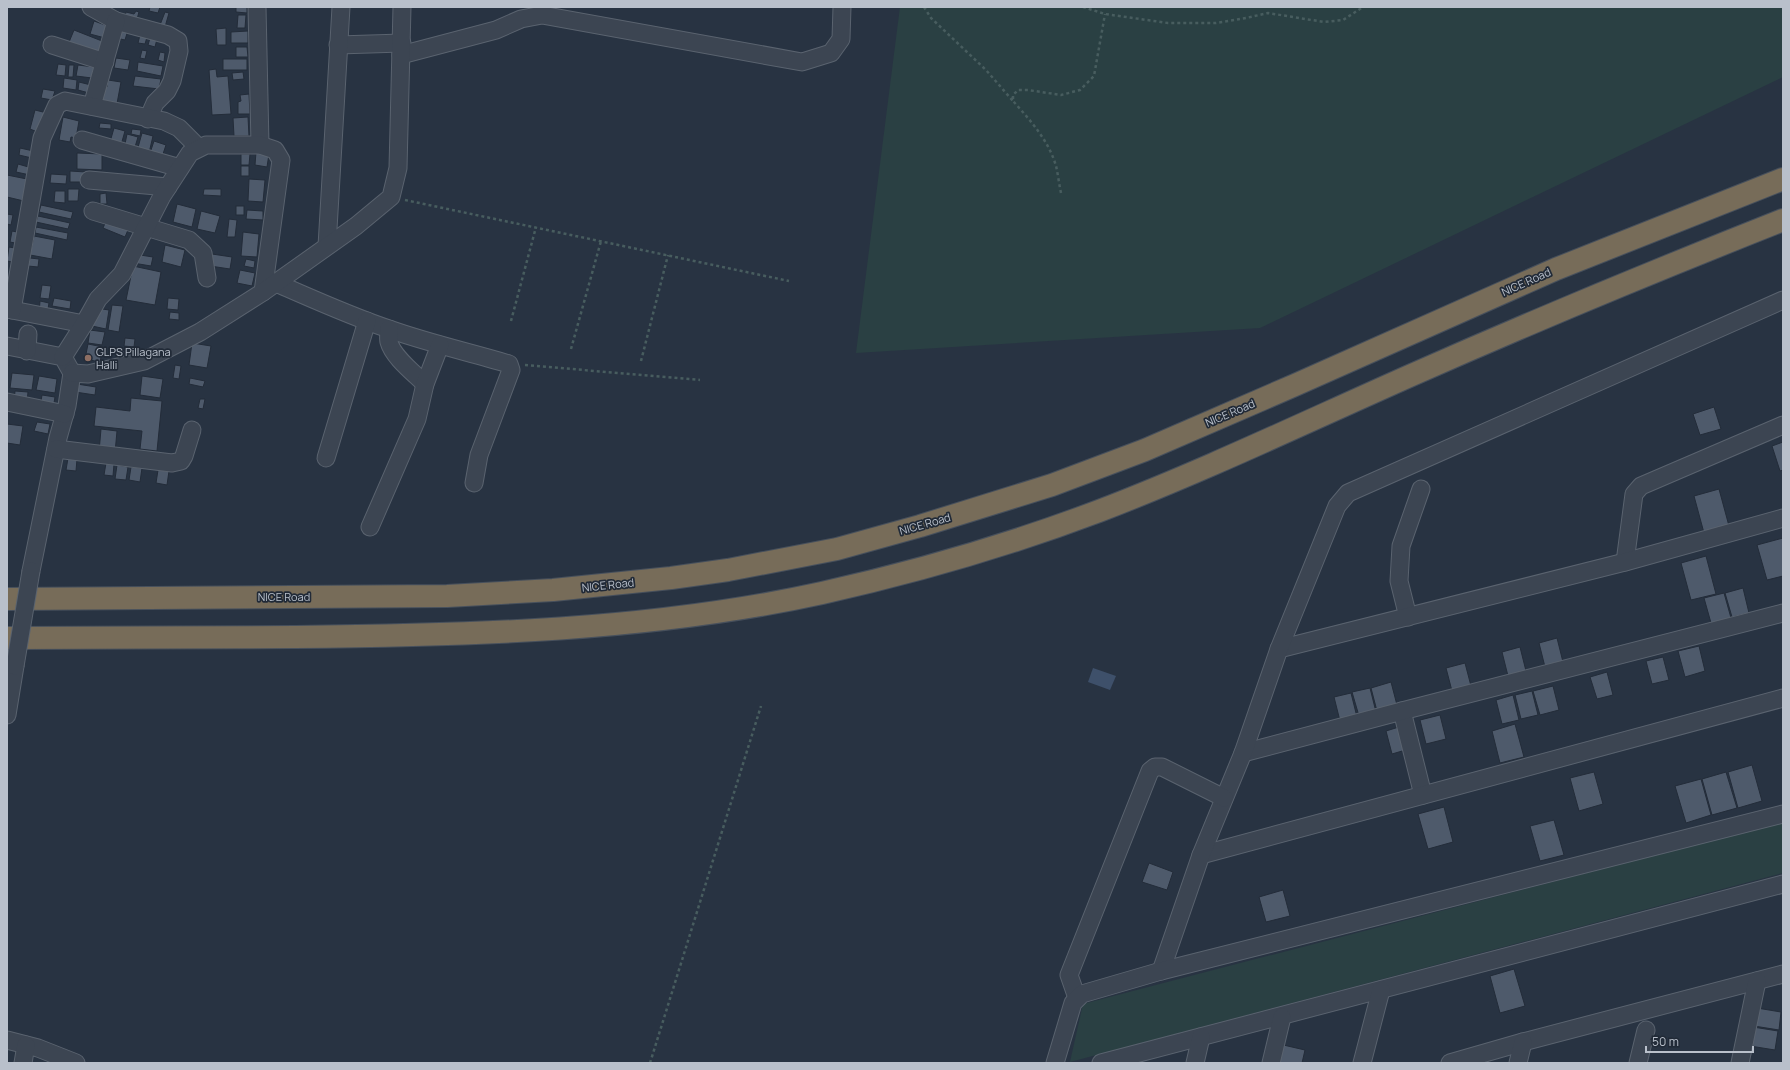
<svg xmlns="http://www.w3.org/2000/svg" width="1790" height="1070" font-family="Manrope,sans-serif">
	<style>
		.green { fill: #2a4043 }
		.water { fill: #3e506a }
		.building { fill: #4e5a6b; stroke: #232c39 }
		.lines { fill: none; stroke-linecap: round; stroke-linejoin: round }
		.minor-casing { stroke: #5a636f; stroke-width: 19 }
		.highway-casing { stroke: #47505c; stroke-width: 24 }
		.path { stroke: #485d5f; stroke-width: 2.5; stroke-dasharray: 3 3; stroke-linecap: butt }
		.minor { stroke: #3c4552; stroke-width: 17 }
		.highway { stroke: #776c59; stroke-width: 22 }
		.minor-bridge-casing { stroke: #5a636f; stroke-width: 19; stroke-linecap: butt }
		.minor-bridge { stroke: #3c4552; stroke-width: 17 }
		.education-dot { fill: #8d6e63; stroke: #212a37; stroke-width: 1.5 }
		.labels { text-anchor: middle; stroke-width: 3.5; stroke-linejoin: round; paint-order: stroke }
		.street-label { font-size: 11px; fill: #b9c0cb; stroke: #212a37 }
		.poi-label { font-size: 11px; fill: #b9c0cb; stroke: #212a37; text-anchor: start }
	</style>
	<rect width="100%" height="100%" fill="#283342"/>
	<!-- green -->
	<g class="green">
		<path d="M 900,7 L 1783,7 L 1783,77 L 1260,328 L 856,353 Z"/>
		<path d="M 1783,822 L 1783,873 L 1070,1062 L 1083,1004 Z"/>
	</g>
	<!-- water -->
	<path class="water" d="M 1093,668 L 1116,676 L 1110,690 L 1088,682 Z"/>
	<!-- building -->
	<g class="building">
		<path d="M 150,7 L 160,7 L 158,13 L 149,11 Z"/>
		<path d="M 236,7 L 247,7 L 247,13 L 236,12 Z"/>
		<path d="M 136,11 L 139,12 L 137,19 L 125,16 L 126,12 L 134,14 Z"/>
		<path d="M 165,12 L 169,13 L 165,27 L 160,25 Z"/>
		<path d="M 238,15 L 246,15 L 245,28 L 237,28 Z"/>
		<path d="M 94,21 L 108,26 L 105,38 L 90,34 Z"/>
		<path d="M 118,28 L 128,30 L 125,40 L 116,38 Z"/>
		<path d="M 226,28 L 226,45 L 217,45 L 216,29 Z"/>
		<path d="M 74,30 L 107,43 L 100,60 L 67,47 Z"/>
		<path d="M 248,31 L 248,43 L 231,43 L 231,32 Z"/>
		<path d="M 140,35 L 147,37 L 145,44 L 138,43 Z"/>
		<path d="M 150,38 L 157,39 L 155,47 L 148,45 Z"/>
		<path d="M 236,47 L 247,47 L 248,57 L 236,57 Z"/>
		<path d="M 142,50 L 147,51 L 145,59 L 140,58 Z"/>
		<path d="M 160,52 L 165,53 L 164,62 L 158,60 Z"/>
		<path d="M 116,58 L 130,60 L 128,70 L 114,68 Z"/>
		<rect x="223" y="59" width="24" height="11"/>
		<path d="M 138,62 L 163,66 L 161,76 L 137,71 Z"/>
		<path d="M 58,64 L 66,65 L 65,76 L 56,75 Z"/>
		<path d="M 69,65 L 74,65 L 73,77 L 68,77 Z"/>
		<path d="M 78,65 L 94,67 L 92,78 L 76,76 Z"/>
		<path d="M 216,69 L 217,77 L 228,76 L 231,114 L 212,115 L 209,70 Z"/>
		<path d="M 243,72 L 244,79 L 233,80 L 232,73 Z"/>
		<path d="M 135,76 L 161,79 L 159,89 L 133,86 Z"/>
		<path d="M 64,78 L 77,80 L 76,90 L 63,88 Z"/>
		<path d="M 108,80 L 121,82 L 116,109 L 101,106 L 104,86 L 107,87 Z"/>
		<path d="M 79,82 L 91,85 L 89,93 L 78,90 Z"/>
		<path d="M 43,89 L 55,91 L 52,100 L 41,98 Z"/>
		<path d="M 249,94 L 250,114 L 238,114 L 238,102 L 241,101 L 240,95 Z"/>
		<path d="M 35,110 L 47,113 L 40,133 L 30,129 Z"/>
		<path d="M 63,117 L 79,121 L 76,138 L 71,137 L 70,142 L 59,140 Z"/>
		<path d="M 248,117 L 249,136 L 234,136 L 233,118 Z"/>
		<path d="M 100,123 L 111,124 L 111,129 L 99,128 Z"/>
		<path d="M 114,128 L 125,131 L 121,145 L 110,142 Z"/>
		<path d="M 132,129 L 141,130 L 140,136 L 131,134 Z"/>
		<path d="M 142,133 L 153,136 L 149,153 L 137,151 Z"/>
		<path d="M 127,134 L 138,137 L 135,147 L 125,144 Z"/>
		<path d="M 154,141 L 166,145 L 162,157 L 150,153 Z"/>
		<path d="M 20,148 L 38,152 L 36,159 L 19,155 Z"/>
		<path d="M 256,152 L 269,154 L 267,167 L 255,165 Z"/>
		<path d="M 77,153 L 102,154 L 102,170 L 77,169 Z"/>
		<path d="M 241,154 L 250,154 L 249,165 L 241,165 Z"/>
		<path d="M 18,164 L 32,168 L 30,175 L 16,172 Z"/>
		<rect x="241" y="166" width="8" height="10"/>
		<path d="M 70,171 L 86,172 L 86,182 L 70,182 Z"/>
		<path d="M 51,174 L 67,175 L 66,184 L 50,183 Z"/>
		<path d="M 7,175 L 32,180 L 28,202 L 7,197 Z"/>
		<path d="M 249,179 L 265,180 L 263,202 L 248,201 Z"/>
		<path d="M 68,189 L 79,189 L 78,201 L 68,201 Z"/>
		<path d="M 204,189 L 221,189 L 221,196 L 203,195 Z"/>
		<path d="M 55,191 L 65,191 L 65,203 L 54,202 Z"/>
		<path d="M 106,193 L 107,204 L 100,204 L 100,194 Z"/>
		<path d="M 177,204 L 196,209 L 192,227 L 173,222 Z"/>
		<path d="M 41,205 L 73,212 L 71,219 L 39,212 Z"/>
		<rect x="236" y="206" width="8" height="9"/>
		<path d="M 247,210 L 263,211 L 263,220 L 246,219 Z"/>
		<path d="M 201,211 L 220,216 L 215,233 L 197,229 Z"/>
		<path d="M 7,214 L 13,215 L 11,225 L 7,224 Z"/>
		<path d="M 38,216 L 70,223 L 68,229 L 36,222 Z"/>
		<path d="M 229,219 L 237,220 L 235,237 L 227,237 Z"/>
		<path d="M 106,221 L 128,230 L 125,237 L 103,228 Z"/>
		<path d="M 36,227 L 68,233 L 67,240 L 35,233 Z"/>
		<path d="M 12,231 L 22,233 L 20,244 L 10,242 Z"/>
		<path d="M 243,232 L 259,234 L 257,257 L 241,256 Z"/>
		<path d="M 34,236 L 55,240 L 52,259 L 30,255 Z"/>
		<path d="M 165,245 L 185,250 L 181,267 L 162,262 Z"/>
		<path d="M 9,247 L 21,249 L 19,263 L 7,261 Z"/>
		<path d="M 134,254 L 153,257 L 151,266 L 133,263 Z"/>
		<path d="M 212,254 L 232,257 L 230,269 L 210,266 Z"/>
		<path d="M 30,258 L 39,259 L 38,267 L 28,266 Z"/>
		<path d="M 246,259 L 255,261 L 254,268 L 244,266 Z"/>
		<path d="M 133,266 L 161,272 L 155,305 L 126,300 Z"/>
		<path d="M 240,270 L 255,273 L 252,286 L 237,283 Z"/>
		<path d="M 42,285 L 51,286 L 49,299 L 40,298 Z"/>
		<path d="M 54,298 L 71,301 L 70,309 L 52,306 Z"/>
		<path d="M 168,298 L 179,299 L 178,310 L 167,309 Z"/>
		<path d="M 40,301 L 49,303 L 47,315 L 39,314 Z"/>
		<path d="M 112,305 L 123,306 L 119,332 L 108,330 Z"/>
		<path d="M 96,308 L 109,310 L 106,329 L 92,326 Z"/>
		<path d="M 170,312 L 179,313 L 179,320 L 169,319 Z"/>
		<path d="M 90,330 L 105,332 L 102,345 L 88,343 Z"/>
		<path d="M 125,338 L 135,339 L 134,347 L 124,346 Z"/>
		<path d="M 192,343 L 211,346 L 207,368 L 189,365 Z"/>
		<path d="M 88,344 L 103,347 L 100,362 L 85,359 Z"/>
		<path d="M 116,350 L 131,351 L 131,358 L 116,357 Z"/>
		<path d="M 175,365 L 181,366 L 179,379 L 173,378 Z"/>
		<path d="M 12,373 L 34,375 L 32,390 L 10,388 Z"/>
		<path d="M 39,376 L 57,379 L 55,393 L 36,390 Z"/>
		<path d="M 142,376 L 163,379 L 160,398 L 140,395 Z"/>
		<path d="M 190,378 L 205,381 L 203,387 L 189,384 Z"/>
		<path d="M 77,384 L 96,387 L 95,395 L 75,392 Z"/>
		<path d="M 15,391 L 28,392 L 27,403 L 14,402 Z"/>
		<path d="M 42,395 L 55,397 L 53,409 L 40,407 Z"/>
		<path d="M 131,398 L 162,401 L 157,451 L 140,449 L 142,431 L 94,426 L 96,407 L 130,411 Z"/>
		<path d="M 200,399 L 205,399 L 203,409 L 198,408 Z"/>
		<path d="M 1714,407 L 1721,429 L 1700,435 L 1693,414 Z"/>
		<path d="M 37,422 L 50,424 L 48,434 L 34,431 Z"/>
		<path d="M 7,424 L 23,426 L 20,445 L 7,443 Z"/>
		<path d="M 101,429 L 117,431 L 115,453 L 99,452 Z"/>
		<path d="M 1783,442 L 1783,470 L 1780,471 L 1772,446 Z"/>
		<path d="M 68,458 L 77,459 L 76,471 L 66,470 Z"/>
		<path d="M 106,463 L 114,464 L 113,476 L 104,475 Z"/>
		<path d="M 117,465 L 128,467 L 126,480 L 115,479 Z"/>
		<path d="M 131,467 L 142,468 L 140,482 L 129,480 Z"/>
		<path d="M 158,470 L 169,471 L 167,485 L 156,483 Z"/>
		<path d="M 1719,489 L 1729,526 L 1704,533 L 1694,496 Z"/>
		<path d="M 1783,538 L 1783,576 L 1767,580 L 1757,545 Z"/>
		<path d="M 1706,556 L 1716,594 L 1691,600 L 1681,563 Z"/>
		<path d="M 1743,588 L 1749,613 L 1732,617 L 1725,593 Z"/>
		<path d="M 1724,593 L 1731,618 L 1711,623 L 1704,598 Z"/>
		<path d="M 1557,638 L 1563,662 L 1545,667 L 1539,643 Z"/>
		<path d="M 1699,646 L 1705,671 L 1685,677 L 1678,651 Z"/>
		<path d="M 1520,647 L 1526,671 L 1508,676 L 1502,652 Z"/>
		<path d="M 1663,657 L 1669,680 L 1652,684 L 1646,661 Z"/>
		<path d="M 1465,663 L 1471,686 L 1452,691 L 1446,668 Z"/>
		<path d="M 1607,672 L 1613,695 L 1597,699 L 1590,677 Z"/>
		<path d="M 1391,682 L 1397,705 L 1377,711 L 1371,688 Z"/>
		<path d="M 1553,686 L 1559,710 L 1540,715 L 1533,691 Z"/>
		<path d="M 1370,688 L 1376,712 L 1359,716 L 1352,692 Z"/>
		<path d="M 1532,691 L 1538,715 L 1521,719 L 1515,695 Z"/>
		<path d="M 1351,693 L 1357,717 L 1340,721 L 1334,697 Z"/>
		<path d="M 1513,695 L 1519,720 L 1502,724 L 1496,700 Z"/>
		<path d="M 1440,715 L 1446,739 L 1426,744 L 1420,720 Z"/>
		<path d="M 1515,724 L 1524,757 L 1500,763 L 1492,731 Z"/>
		<path d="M 1402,726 L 1409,749 L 1392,754 L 1386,731 Z"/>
		<path d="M 1752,765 L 1762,801 L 1738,808 L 1728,772 Z"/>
		<path d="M 1594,772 L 1603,804 L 1579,811 L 1570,778 Z"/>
		<path d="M 1726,772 L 1737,808 L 1712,815 L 1702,779 Z"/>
		<path d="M 1701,779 L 1711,815 L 1686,823 L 1675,786 Z"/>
		<path d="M 1444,807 L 1453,842 L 1428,849 L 1418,814 Z"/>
		<path d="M 1554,820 L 1564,855 L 1540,861 L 1530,826 Z"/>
		<path d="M 1149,863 L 1173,872 L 1167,890 L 1142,882 Z"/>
		<path d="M 1283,890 L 1290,916 L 1266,922 L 1259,897 Z"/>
		<path d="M 1514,969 L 1525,1006 L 1500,1013 L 1490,976 Z"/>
		<path d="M 1757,1008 L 1781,1012 L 1779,1030 L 1754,1026 Z"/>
		<path d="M 1753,1027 L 1778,1031 L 1775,1050 L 1750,1046 Z"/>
		<path d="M 1279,1044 L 1305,1050 L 1302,1063 L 1279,1063 Z"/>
	</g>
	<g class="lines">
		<!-- minor casing -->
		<g class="minor-casing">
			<g id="minor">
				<path d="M 91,7 L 116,21 L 168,35 L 178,41 L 179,51 L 172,81 L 167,91 L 155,103 L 148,119"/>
				<path d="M 257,7 L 260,145"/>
				<path d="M 52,45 L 105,62"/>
				<path d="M 338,45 L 402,43"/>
				<path d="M 401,55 L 496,30 L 521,19 L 542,15 L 802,62 L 831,53 L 841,39 L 842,7"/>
				<path d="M 92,106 L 116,21"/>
				<path d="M 82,140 L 180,168"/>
				<path d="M 89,180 L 168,187"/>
				<path d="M 93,211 L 189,240 L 203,253 L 207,278"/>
				<path d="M 327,246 L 341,7"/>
				<path d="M 276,283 C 313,299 350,316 389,329 C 428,343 469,352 509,364 L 511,370 L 479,455 L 474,483"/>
				<path d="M 7,309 L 84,324"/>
				<path d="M 12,310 L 42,138 L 57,105 L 65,101 L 164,121 L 179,128 L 199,148"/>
				<path d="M 389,329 C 389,333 388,338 389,342 C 393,357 414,373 425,384"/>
				<path d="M 7,346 L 63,357 L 72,373 L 67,406 L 58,438 L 31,571"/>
				<path d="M 27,351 L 28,334"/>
				<path d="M 63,357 L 84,324 L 98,299 L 122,274 L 162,196 L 190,153 L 206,145 L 260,145 L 275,150 L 281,160 L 263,292"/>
				<path d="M 72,373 L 88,374 L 144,361 L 200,332 L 263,292 L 356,226 L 391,197 L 398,168 L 402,7"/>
				<path d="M 7,402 L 65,414"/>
				<path d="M 56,449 L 172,463 L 181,461 L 184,456 L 192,430"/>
				<path d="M 326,458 L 367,321"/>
				<path d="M 370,527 L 417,419 L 425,384 L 440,345"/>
				<path d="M 1625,562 L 1634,494 L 1641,486 L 1783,425"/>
				<path d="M 1408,617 L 1399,581 L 1401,546 L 1421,489"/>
				<path d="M 1279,649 L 1625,562 L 1783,518"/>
				<path d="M 1402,711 L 1423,795"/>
				<path d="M 7,715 L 15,666"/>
				<path d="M 1243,753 L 1402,711 L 1783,613"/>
				<path d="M 1201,855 L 1783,698"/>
				<path d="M 1161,971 L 1201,855 L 1243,753 L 1279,649 L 1337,506 L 1348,493 L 1783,300"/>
				<path d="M 1077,998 L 1069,975 L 1150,771 L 1155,767 L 1162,767 L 1224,798"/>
				<path d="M 7,1040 L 38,1048 L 76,1063"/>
				<path d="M 23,1063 L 26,1045"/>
				<path d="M 1055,1063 L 1073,1003 L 1082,994 L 1161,971 L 1783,814"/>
				<path d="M 1101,1063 L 1783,884"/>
				<path d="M 1195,1063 L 1201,1037"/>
				<path d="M 1271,1063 L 1282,1017"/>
				<path d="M 1362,1063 L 1381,990"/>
				<path d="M 1450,1063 L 1523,1042 L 1783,974"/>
				<path d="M 1518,1063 L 1523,1042"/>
				<path d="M 1638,1063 L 1646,1030"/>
				<path d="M 1740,1063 L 1757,981"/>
			</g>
		</g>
		<!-- highway casing -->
		<g class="highway-casing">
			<g id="highway">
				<path d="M 7,599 L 447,596 L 553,590 L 671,578 L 728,570 L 837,549 L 920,526 L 1052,485 L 1145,450 L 1295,385 L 1556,269 L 1783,179"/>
				<path d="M 7,638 C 103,638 199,637 295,637 C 472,635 649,631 822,593 C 916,572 1009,545 1099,511 C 1206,470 1310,420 1414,374 C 1536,320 1659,269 1783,220"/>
			</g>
		</g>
		<!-- path -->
		<g class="path">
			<path d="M 924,7 L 931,18 L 986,70 L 1013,101"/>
			<path d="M 1083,7 L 1105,14 L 1168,23 L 1216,23 L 1246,18 L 1268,13 L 1324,22 L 1343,20 L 1363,7"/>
			<path d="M 1061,193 C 1059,184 1058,174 1056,166 C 1049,141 1030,120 1013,101 L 1013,95 L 1018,90 L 1028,90 L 1061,95 L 1080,90 L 1094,76 L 1105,14"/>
			<path d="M 405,200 L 789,281"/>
			<path d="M 511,321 L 536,227"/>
			<path d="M 571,349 L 601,241"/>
			<path d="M 641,361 L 668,255"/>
			<path d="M 525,365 L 700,380"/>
			<path d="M 650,1063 L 761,706"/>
		</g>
		<!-- minor -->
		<use href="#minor" class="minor"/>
		<!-- highway -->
		<use href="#highway" class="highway"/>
		<!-- minor-bridge casing -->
		<g class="minor-bridge-casing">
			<path id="minor-bridge" d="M 15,666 L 31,571"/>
		</g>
		<!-- minor-bridge -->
		<use href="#minor-bridge" class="minor-bridge"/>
	</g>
	<!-- markers -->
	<circle class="education-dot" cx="88" cy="358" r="4"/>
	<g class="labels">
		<!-- street labels -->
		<g class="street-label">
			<text transform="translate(1526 282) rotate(-24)" y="4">NICE Road</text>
			<text transform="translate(1230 413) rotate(-23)" y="4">NICE Road</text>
			<text transform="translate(925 524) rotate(-16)" y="4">NICE Road</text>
			<text transform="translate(608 585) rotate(-6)" y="4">NICE Road</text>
			<text x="284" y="601">NICE Road</text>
		</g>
		<!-- poi labels -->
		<g class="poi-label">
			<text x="96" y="356">GLPS Pillagana<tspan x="96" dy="13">Halli</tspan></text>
		</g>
	</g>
	<!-- border -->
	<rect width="1790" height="1070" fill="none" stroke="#b9c0cb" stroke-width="16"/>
	<!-- scale -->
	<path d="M1646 1046v6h107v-6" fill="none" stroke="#b9c0cb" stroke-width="2"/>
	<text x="1652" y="1046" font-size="12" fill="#b9c0cb" stroke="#212a37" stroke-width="3" paint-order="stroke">50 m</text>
</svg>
